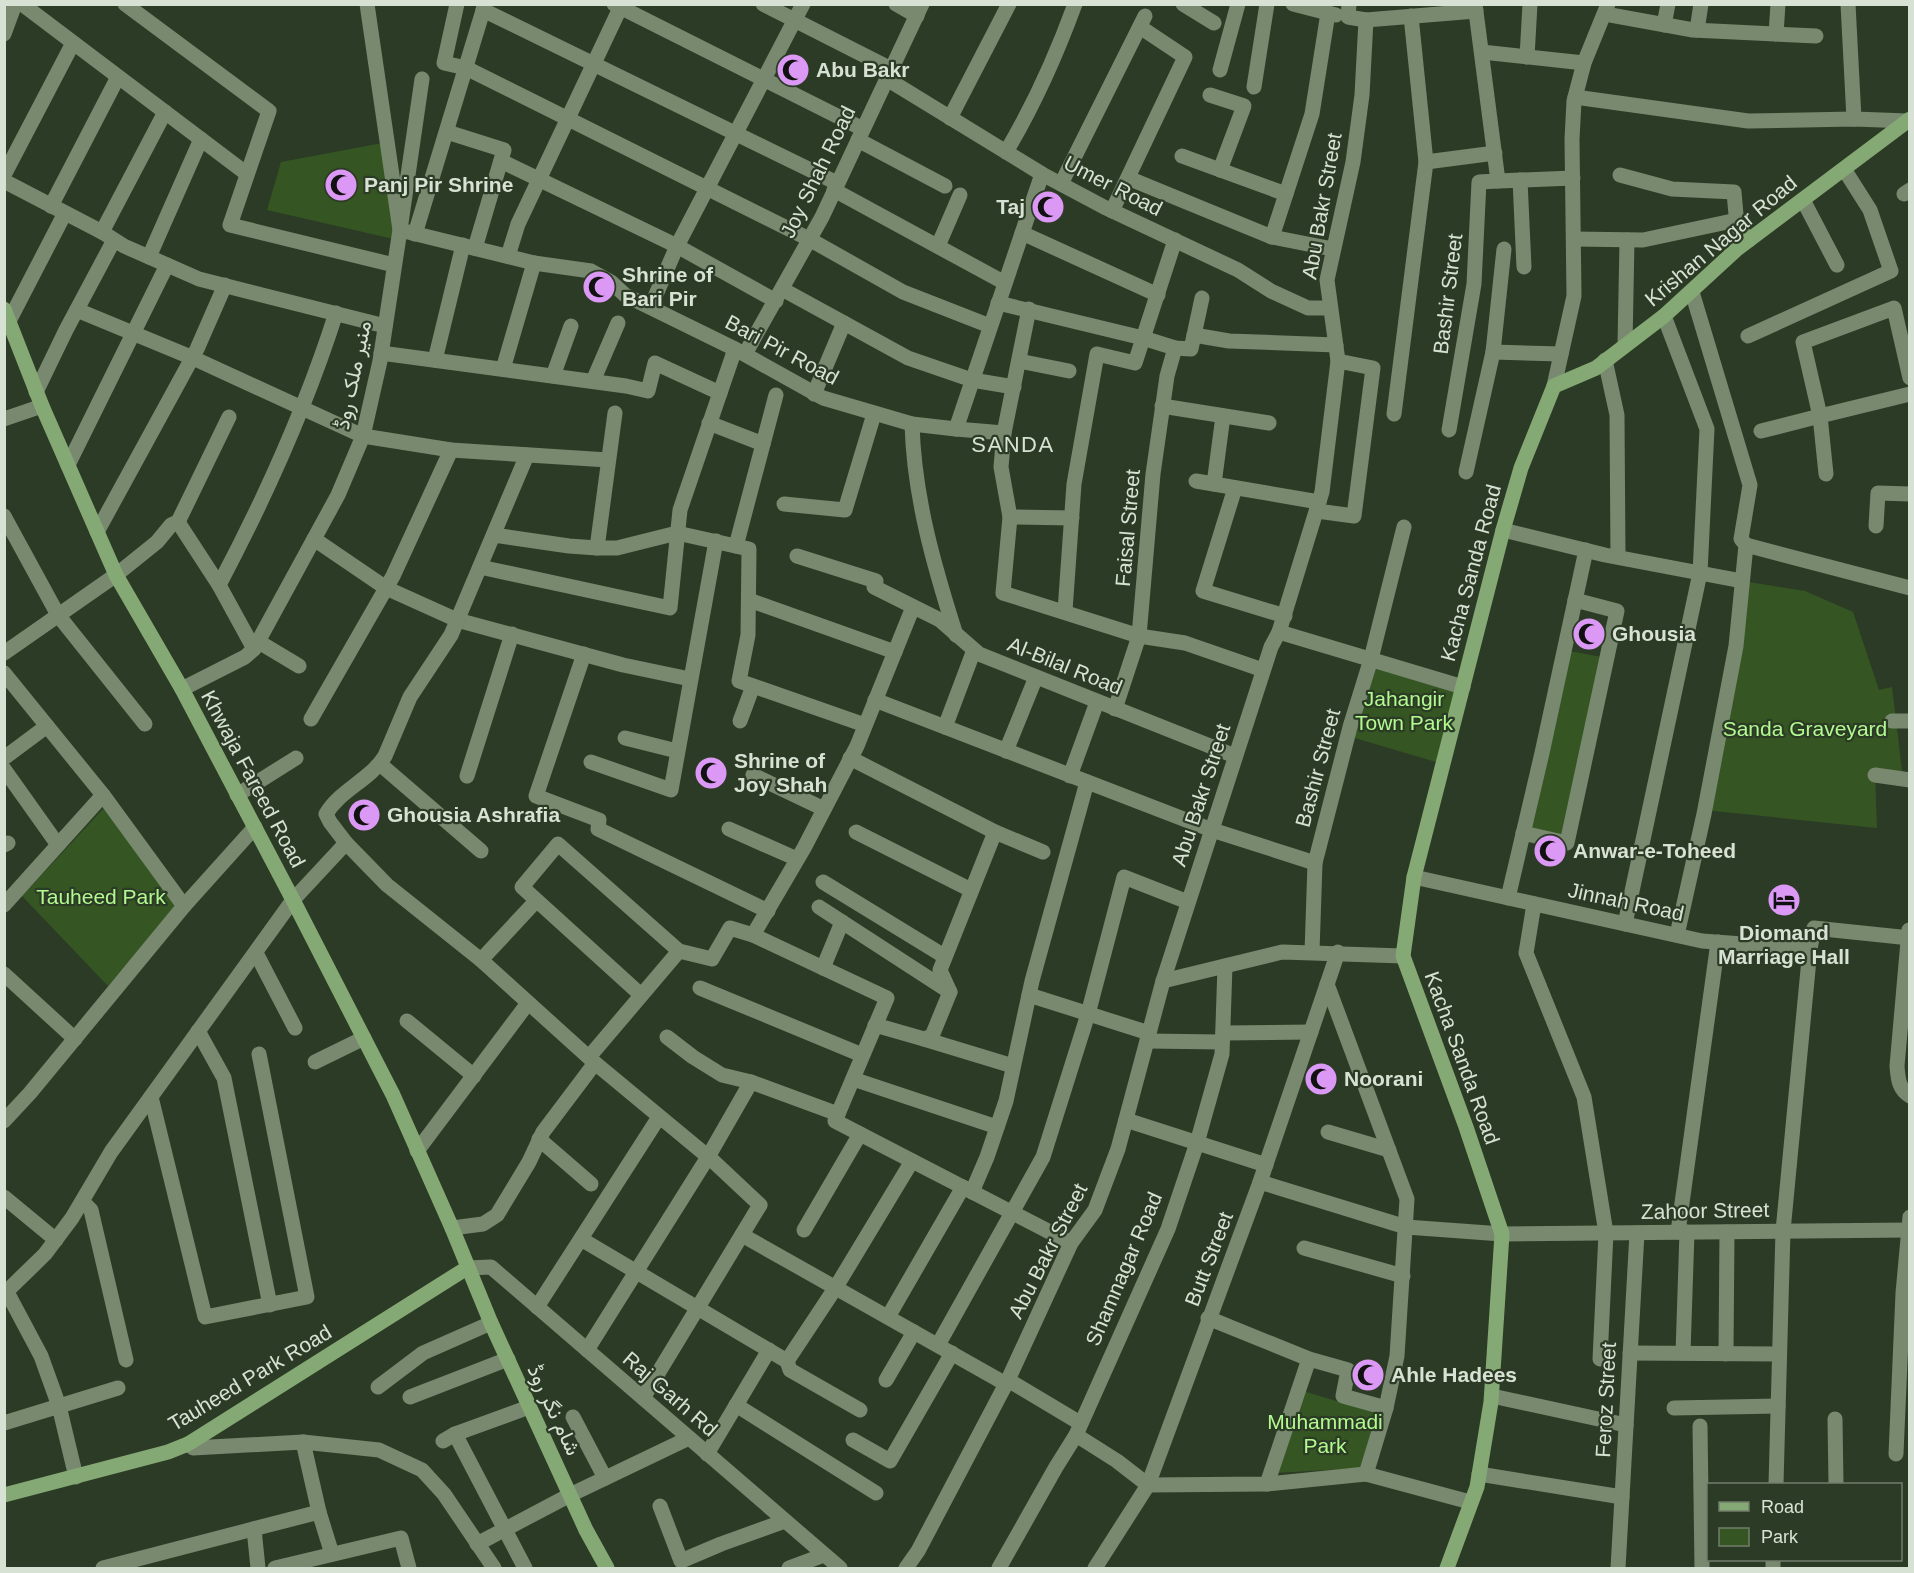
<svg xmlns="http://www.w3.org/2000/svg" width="1914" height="1573" font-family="Helvetica,Vazirmatn,sans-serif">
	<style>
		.green { fill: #355623 }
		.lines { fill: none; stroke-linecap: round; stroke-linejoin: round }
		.minor { stroke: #788970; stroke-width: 15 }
		.major { stroke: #85a974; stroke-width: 15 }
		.labels { text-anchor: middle; stroke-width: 4.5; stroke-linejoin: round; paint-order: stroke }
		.poi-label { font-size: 21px; font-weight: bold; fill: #d8e2d4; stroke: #2c3b25; text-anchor: start }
		.street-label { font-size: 21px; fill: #d8e2d4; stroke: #2c3b25 }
		.park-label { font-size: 21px; fill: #b2f990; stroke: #2c3b25 }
		.neighbourhood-label { font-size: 22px; letter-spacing: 1.5px; fill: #d8e2d4; stroke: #2c3b25 }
	</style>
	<rect width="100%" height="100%" fill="#2c3b25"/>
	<!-- green -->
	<g class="green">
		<path d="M 388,142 L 398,240 L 267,210 L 281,162 Z"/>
		<path d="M 1742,581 L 1805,591 L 1853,612 L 1879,690 L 1892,687 L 1903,779 L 1875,775 L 1877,828 L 1705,810 Z"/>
		<path d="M 1564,650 L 1607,658 L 1567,843 L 1523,833 Z"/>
		<path d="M 1371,659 L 1463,687 L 1443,764 L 1348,736 Z"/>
		<path d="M 105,807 L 177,906 L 108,986 L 22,896 Z"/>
		<path d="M 1303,1391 L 1376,1413 L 1361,1468 L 1275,1473 Z"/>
	</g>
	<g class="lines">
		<!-- minor -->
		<g class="minor">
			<path d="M 22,4 L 247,174"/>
			<path d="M 125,4 L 269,111 L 230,225 L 394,265"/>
			<path d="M 457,4 L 444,63 L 466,68 L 809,239 L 903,292 L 990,326"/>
			<path d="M 614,4 L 863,129"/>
			<path d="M 763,4 L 891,69"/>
			<path d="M 896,4 L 917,16"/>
			<path d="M 1183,4 L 1214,23"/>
			<path d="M 1293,4 L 1336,15"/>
			<path d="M 1475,4 L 1498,181 L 1573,178"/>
			<path d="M 1848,4 L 1854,119"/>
			<path d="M 483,10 L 837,183"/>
			<path d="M 1605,14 L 1693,30 L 1816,36"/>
			<path d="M 1366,20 L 1476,11"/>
			<path d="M 1664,25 L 1668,4"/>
			<path d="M 1697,30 L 1701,4"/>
			<path d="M 4,34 L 15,4"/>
			<path d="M 1776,34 L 1778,4"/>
			<path d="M 1482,52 L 1584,63"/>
			<path d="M 1527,57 L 1530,4"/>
			<path d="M 1220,70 L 1238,4"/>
			<path d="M 422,79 L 400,230 L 534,263 L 591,271 L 611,282 L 625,295 L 735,349 L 823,398 L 912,424 L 956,429 L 1042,174"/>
			<path d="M 887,79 L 1042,174 L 1104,207 L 1238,270 L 1271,291 L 1308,308 L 1330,308"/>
			<path d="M 1254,87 L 1267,4"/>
			<path d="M 1210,95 L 1244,106 L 1220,170"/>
			<path d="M 1575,97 L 1748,121 L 1854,119 L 1908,121"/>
			<path d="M 950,118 L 1009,4"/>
			<path d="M 447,132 L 504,150 L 475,248"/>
			<path d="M 858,140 L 945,186"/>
			<path d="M 1006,152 C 1034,105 1056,56 1075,4"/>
			<path d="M 1182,156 L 1286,194"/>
			<path d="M 501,161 L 677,246 L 776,301"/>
			<path d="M 1426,162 L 1495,153"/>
			<path d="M 4,175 L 73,43"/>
			<path d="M 1620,175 L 1672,189 L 1734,192 L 1737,226 L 1749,240"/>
			<path d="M 1128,178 L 1272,237 L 1333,249"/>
			<path d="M 1520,180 L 1524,267"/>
			<path d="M 4,181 L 102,232 L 124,246 L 199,279 L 385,326"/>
			<path d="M 1061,184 L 1145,16"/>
			<path d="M 834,190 L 1005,283"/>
			<path d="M 1904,194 L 1910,190"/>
			<path d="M 1803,200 L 1837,265"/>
			<path d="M 51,206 L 118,77"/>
			<path d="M 1112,211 L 1185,57 L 1140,27"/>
			<path d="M 102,232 L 165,112"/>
			<path d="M 1022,233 L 1158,295"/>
			<path d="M 415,234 L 485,4"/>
			<path d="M 1272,237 L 1312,114 L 1328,13"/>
			<path d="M 1574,239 L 1643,240 L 1737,220"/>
			<path d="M 938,246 L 960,195"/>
			<path d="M 1504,249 L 1493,352 L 1561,354"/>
			<path d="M 508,256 L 518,224 L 622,4"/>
			<path d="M 149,257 L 201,139"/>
			<path d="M 782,289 L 908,358 L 972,380 L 1014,387"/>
			<path d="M 998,303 L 1143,338 L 1175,348 L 1191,349 L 1202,298"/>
			<path d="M 651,306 L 677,246 L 803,4"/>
			<path d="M 1029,309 L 1004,433 L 1001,467 L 1010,517 L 1003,593 L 1139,636 L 1185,643 L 1263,670"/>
			<path d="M 77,310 L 193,358 L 363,436 L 451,450 L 608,460"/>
			<path d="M 4,322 L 9,321 L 65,213"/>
			<path d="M 1194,335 L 1229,341 L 1336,345"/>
			<path d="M 1748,336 L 1891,271 L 1870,210 L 1844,169"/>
			<path d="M 1625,345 L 1627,240"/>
			<path d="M 381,353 L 626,386 L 648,391 L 655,363 L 720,393"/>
			<path d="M 745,354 L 822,217 L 922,4"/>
			<path d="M 435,360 L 463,245"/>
			<path d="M 1605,360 L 1617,415 L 1618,557"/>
			<path d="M 1019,361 L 1069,371"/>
			<path d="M 503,369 L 534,263"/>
			<path d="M 553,376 L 571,326"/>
			<path d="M 593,381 L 618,323"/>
			<path d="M 1554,386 L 1574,296 L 1572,139 L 1574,101 L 1584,63 L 1608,4"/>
			<path d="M 36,392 L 66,330 L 114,240"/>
			<path d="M 814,394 L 844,323"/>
			<path d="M 1162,406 L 1269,423"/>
			<path d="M 1394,414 L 1426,162 L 1411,16"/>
			<path d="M 4,419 L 42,406"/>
			<path d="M 709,423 L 763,444"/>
			<path d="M 912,424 C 914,497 934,566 956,635"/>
			<path d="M 956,429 L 1004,433"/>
			<path d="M 1449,430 L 1474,284 L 1479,182 L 1498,181"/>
			<path d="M 1761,431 L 1820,416 L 1803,342 L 1894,308 L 1910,378"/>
			<path d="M 68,465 L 167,265"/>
			<path d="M 1466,472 L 1493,352"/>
			<path d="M 1826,474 L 1820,416 L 1910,394"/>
			<path d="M 1196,481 L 1319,502"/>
			<path d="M 1214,484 L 1223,416"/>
			<path d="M 1235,488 L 1203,591 L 1285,616"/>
			<path d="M 784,504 L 845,510 L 874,414"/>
			<path d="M 1317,511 L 1354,516 L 1373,368 L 1338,361"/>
			<path d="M 4,516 L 58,615 L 145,724"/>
			<path d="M 1010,517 L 1072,518"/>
			<path d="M 178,522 L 219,585 L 254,649"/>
			<path d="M 1876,526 L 1878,493 L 1910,494"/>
			<path d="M 1503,530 L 1605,555 L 1742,581"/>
			<path d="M 97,532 L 197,349 L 225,285"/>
			<path d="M 494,535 L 569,546 L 597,548 L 615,413"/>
			<path d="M 314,539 L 386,588 L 457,620 L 623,665 L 690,679"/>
			<path d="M 1746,545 L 1910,588"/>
			<path d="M 736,546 L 776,395"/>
			<path d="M 597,548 L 617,548 L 677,533 L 749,549 L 748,635 L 739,681 L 865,725"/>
			<path d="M 797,556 L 876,581 L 874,587 L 940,620 L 979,654 L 1235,756"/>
			<path d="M 480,567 L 670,608 L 680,510 L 735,349"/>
			<path d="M 219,585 C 265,498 306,407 336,313"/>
			<path d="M 749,600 L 895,652"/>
			<path d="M 1065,611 L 1074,484 L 1097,354 L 1135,363 L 1175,240"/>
			<path d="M 1279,632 L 1463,687"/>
			<path d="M 259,642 L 299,666"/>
			<path d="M 4,653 L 116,575 L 157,542 L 171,525 L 178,522 L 229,417"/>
			<path d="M 584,654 L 536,796 L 599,820 L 598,829 L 768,911"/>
			<path d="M 4,673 L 103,795 L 184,906"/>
			<path d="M 182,689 L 245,657 L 254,649 L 338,495 L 363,436 L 380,361 L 400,230 L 367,4"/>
			<path d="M 875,700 L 1212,830 L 1315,863"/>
			<path d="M 1115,709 L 1139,636 L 1153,474 L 1167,376 L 1175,348"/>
			<path d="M 311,719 L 393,576 L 451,450"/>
			<path d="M 740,721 L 753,686"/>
			<path d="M 1892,721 L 1910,721"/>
			<path d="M 945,727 L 974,650"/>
			<path d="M 625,738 L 677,751"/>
			<path d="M 1006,751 L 1036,677"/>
			<path d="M 4,758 L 47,726"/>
			<path d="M 850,758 L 995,832 L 1043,852"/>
			<path d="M 591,762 L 671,790 L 716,541"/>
			<path d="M 380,764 L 481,851"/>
			<path d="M 4,769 L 58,845"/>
			<path d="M 753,775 L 824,809"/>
			<path d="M 1875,775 L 1910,780"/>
			<path d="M 467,776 L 512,634"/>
			<path d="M 1070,776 L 1097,702"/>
			<path d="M 237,795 L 296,758"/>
			<path d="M 729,829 L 797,859"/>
			<path d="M 856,832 L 971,890"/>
			<path d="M 1523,833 L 1567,843 L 1617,611 L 1575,600"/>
			<path d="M 346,843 L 330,822 L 326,814 C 340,790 370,780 385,756 L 410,697 L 451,635 L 527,455"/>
			<path d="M 4,845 L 8,843"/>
			<path d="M 1414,877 L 1702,941 L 1810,949 L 1814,928 L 1910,938"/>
			<path d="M 823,882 L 944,956"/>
			<path d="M 1508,898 L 1542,753 L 1586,550"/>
			<path d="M 1534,904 L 1526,953 L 1584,1097 L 1606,1233 L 1600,1359"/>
			<path d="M 4,905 L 103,795"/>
			<path d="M 819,907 L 950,992"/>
			<path d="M 1625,924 L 1700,573 L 1707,429 L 1664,316"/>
			<path d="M 1909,930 L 1897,1066 C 1898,1077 1898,1089 1910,1096"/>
			<path d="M 753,935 L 804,848 L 857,746 L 913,607"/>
			<path d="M 1677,935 L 1704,814 L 1736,646 L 1746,545 L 1741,539 L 1750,485 L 1692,292"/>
			<path d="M 679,951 L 712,959 L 730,928 L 753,935 L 887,998 L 835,1121 L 1071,1243"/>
			<path d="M 1312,952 L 1315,863 L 1350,727 L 1371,659 L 1404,527"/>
			<path d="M 256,953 L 295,1028"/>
			<path d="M 481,960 L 536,901"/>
			<path d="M 823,968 L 842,922"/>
			<path d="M 4,974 L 75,1039"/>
			<path d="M 1163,981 L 1282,952 L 1403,956"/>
			<path d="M 1327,984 L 1407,1199 L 1397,1356 L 1386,1408 L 1366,1474"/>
			<path d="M 700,988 L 862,1055"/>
			<path d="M 1029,995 L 1149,1033"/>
			<path d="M 407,1021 L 474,1076"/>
			<path d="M 875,1025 L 924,1039 L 932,1036 L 950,992 L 940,970 L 995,832"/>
			<path d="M 198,1031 L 224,1078 L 270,1305"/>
			<path d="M 1223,1033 L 1311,1032"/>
			<path d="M 667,1037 L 693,1057 L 722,1075 L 751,1082 L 838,1114"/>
			<path d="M 924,1039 L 1013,1066"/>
			<path d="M 1147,1041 L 1222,1042"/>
			<path d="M 589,1057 L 679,951 L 558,844 L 522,887 L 641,995"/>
			<path d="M 315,1062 L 364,1038"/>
			<path d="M 853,1079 L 997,1127"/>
			<path d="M 151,1097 L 205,1317 L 307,1297 L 259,1054"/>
			<path d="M 1126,1120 L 1266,1165"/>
			<path d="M 4,1121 L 30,1093 L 184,906 L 255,827"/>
			<path d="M 1328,1132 L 1389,1150"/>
			<path d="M 539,1139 L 591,1184"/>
			<path d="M 417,1151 L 528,1003"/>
			<path d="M 1260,1182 L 1406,1227 L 1502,1234 L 1910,1230"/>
			<path d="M 972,1192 L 987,1157 L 1006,1101 L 1032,981 L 1087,782"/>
			<path d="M 4,1197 L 56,1240"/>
			<path d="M 83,1202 L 91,1210 L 126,1360"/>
			<path d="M 452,1228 L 483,1224 L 497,1215 L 529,1162 L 543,1132 L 595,1063"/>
			<path d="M 804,1230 L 860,1134"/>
			<path d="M 1678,1232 L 1718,942"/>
			<path d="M 742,1235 L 1006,1384"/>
			<path d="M 581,1239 L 787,1361 L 790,1370 L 860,1410"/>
			<path d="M 1304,1248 L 1403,1276"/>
			<path d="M 467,1268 L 491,1267 L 840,1568"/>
			<path d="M 7,1292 L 41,1356 L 59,1406 L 76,1477"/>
			<path d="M 4,1294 L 45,1254 L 72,1218 L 111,1152 L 293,900 L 346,843 L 387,885 L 481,960 L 595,1063 L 712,1160 L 760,1205 L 643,1398"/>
			<path d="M 537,1307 L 659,1117"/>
			<path d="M 888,1317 L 963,1187"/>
			<path d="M 1208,1318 L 1309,1359 L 1348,1370 L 1343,1396 L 1386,1408"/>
			<path d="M 938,1345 L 1043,1157 L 1088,1014 L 1124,877 L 1188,902"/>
			<path d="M 587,1350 L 708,1157 L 751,1082"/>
			<path d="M 1630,1353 L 1779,1354"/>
			<path d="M 1683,1353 L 1687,1232"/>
			<path d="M 1726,1354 L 1727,1232"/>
			<path d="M 787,1361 L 836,1287 L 912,1161"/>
			<path d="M 886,1380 L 914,1332"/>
			<path d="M 1008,1380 L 1080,1423"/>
			<path d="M 378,1387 L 423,1353 L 491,1323"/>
			<path d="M 1492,1396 L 1626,1425"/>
			<path d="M 410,1397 L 508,1359"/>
			<path d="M 736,1405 L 876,1493"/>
			<path d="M 1674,1408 L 1778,1406"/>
			<path d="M 573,1417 L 605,1478"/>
			<path d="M 1835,1419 L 1836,1484"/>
			<path d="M 4,1423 L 118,1388"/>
			<path d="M 1700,1426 L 1702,1568"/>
			<path d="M 455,1434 L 525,1568"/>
			<path d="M 1076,1435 L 1117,1461 L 1148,1485 L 1267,1484 L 1366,1474 L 1470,1502"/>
			<path d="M 853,1440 L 890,1461 L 952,1353"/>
			<path d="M 443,1441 L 455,1434 L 529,1407"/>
			<path d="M 303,1442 L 319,1512"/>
			<path d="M 188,1444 L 193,1448 L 303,1442 L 379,1450 L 422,1470 L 444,1494 L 494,1568"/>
			<path d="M 707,1454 L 769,1350"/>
			<path d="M 1896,1454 L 1903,1293 L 1910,1217"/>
			<path d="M 1479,1474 L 1622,1497"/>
			<path d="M 1267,1484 L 1309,1359"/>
			<path d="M 1776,1484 L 1783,1231 L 1810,949"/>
			<path d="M 660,1506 L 681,1561 L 721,1544 L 785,1521"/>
			<path d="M 254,1529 L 258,1568"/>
			<path d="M 477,1544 L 570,1495 L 689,1438"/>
			<path d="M 103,1568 L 319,1512 L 332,1554"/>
			<path d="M 275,1568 L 401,1538 L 409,1568"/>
			<path d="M 789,1568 L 824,1555"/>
			<path d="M 906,1568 L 918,1551 L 1008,1380 L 1071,1243 L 1095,1210 L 1118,1149 L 1163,981 L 1271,647 L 1279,632 L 1322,492 L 1338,361 L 1327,280 L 1353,162 L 1362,95 L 1366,20 L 1348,17 L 1349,4"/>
			<path d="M 999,1568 L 1056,1467 L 1076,1435 L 1168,1229 L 1197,1143 L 1222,1054 L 1225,966"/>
			<path d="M 1095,1568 L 1148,1485 L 1260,1182 L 1338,952"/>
			<path d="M 1618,1568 L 1637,1233"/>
			<path d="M 1773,1568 L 1773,1560"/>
		</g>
		<!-- major -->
		<g class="major">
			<path d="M 4,309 L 42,406 L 116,575 L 182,689 L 293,900 L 393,1095 L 452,1228 L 491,1323 L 586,1530 L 607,1568"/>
			<path d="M 4,1495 L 168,1452 L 188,1444 L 467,1268"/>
			<path d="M 1447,1568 L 1477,1487 L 1491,1402 L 1502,1234 L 1466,1127 L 1403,956 L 1414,877 L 1503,530 L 1521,468 L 1554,386 L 1596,368 L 1664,316 L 1737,249 L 1910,119"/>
		</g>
	</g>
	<!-- icons -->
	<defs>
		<g id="mosque-disc" transform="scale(1.725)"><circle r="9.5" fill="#db99f5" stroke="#2c3b25"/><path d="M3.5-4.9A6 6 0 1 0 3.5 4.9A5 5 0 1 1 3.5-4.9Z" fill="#111"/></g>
		<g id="hotel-disc" transform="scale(1.725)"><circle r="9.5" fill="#db99f5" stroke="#2c3b25"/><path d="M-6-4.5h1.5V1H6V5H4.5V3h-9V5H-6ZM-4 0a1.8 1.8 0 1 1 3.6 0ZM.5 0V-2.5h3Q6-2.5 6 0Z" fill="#111"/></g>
	</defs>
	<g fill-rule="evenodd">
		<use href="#mosque-disc" x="793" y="70"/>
		<use href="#mosque-disc" x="341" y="185"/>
		<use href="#mosque-disc" x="1048" y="207"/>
		<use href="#mosque-disc" x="599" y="287"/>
		<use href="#mosque-disc" x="1589" y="634"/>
		<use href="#mosque-disc" x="711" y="773"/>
		<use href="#mosque-disc" x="364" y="815"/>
		<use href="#mosque-disc" x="1550" y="851"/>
		<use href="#hotel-disc" x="1784" y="900"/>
		<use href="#mosque-disc" x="1321" y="1079"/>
		<use href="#mosque-disc" x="1368" y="1375"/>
	</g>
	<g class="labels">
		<!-- poi labels -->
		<g class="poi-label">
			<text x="816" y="77">Abu Bakr</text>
			<text x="364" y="192">Panj Pir Shrine</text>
			<text x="1025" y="214" text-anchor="end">Taj</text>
			<text x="622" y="282">Shrine of<tspan x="622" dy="24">Bari Pir</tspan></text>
			<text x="1612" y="641">Ghousia</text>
			<text x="734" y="768">Shrine of<tspan x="734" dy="24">Joy Shah</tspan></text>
			<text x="387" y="822">Ghousia Ashrafia</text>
			<text x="1573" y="858">Anwar-e-Toheed</text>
			<text x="1784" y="940" text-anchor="middle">Diomand<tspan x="1784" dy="24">Marriage Hall</tspan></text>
			<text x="1344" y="1086">Noorani</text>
			<text x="1391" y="1382">Ahle Hadees</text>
		</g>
		<!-- street labels -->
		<g class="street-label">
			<text transform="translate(818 172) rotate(-64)" y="7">Joy Shah Road</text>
			<text transform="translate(1113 186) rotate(27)" y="7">Umer Road</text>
			<text transform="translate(1322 206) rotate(-80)" y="7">Abu Bakr Street</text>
			<text transform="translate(1721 241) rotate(-40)" y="7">Krishan Nagar Road</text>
			<text transform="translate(1448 294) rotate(-83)" y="7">Bashir Street</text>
			<text transform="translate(782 350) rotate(28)" y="7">Bari Pir Road</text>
			<text transform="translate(353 375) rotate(-78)" y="7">منیر ملک روڈ</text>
			<text transform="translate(1128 528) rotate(-85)" y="7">Faisal Street</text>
			<text transform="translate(1471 573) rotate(-75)" y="7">Kacha Sanda Road</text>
			<text transform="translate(1065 666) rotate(22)" y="7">Al-Bilal Road</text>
			<text transform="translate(1318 768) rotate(-75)" y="7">Bashir Street</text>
			<text transform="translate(253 779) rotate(62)" y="7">Khwaja Fareed Road</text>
			<text transform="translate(1201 795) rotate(-72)" y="7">Abu Bakr Street</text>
			<text transform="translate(1626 902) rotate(12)" y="7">Jinnah Road</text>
			<text transform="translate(1462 1058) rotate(70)" y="7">Kacha Sanda Road</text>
			<text transform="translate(1705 1211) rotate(-1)" y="7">Zahoor Street</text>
			<text transform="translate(1048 1251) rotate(-63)" y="7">Abu Bakr Street</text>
			<text transform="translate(1209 1259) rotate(-69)" y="7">Butt Street</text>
			<text transform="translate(1124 1269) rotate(-67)" y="7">Shamnagar Road</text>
			<text transform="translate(250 1378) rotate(-31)" y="7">Tauheed Park Road</text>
			<text transform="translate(670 1394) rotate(41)" y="7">Raj Garh Rd</text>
			<text transform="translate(1606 1400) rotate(-87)" y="7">Feroz Street</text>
			<text transform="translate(554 1410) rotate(65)" y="7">شام نگر روڈ</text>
		</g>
		<!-- park labels -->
		<g class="park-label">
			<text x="1404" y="706">Jahangir<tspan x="1404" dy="24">Town Park</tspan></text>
			<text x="1805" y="736">Sanda Graveyard</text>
			<text x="101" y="904">Tauheed Park</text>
			<text x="1325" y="1429">Muhammadi<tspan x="1325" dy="24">Park</tspan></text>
		</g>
		<!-- neighbourhood labels -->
		<g class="neighbourhood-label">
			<text x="1013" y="452">SANDA</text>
		</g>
	</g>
	<!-- border -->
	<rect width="1914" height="1573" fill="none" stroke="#d8e2d4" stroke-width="12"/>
	<!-- legend -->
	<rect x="1707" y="1483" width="195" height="78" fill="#2c3b25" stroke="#717e6b" stroke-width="1.5"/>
	<rect x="1719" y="1502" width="30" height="9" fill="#85a974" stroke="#717e6b" stroke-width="1.5"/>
	<text x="1761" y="1513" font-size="18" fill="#d8e2d4">Road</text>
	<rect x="1719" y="1528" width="30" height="18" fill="#355623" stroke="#717e6b" stroke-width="1.5"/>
	<text x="1761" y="1543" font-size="18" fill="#d8e2d4">Park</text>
</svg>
